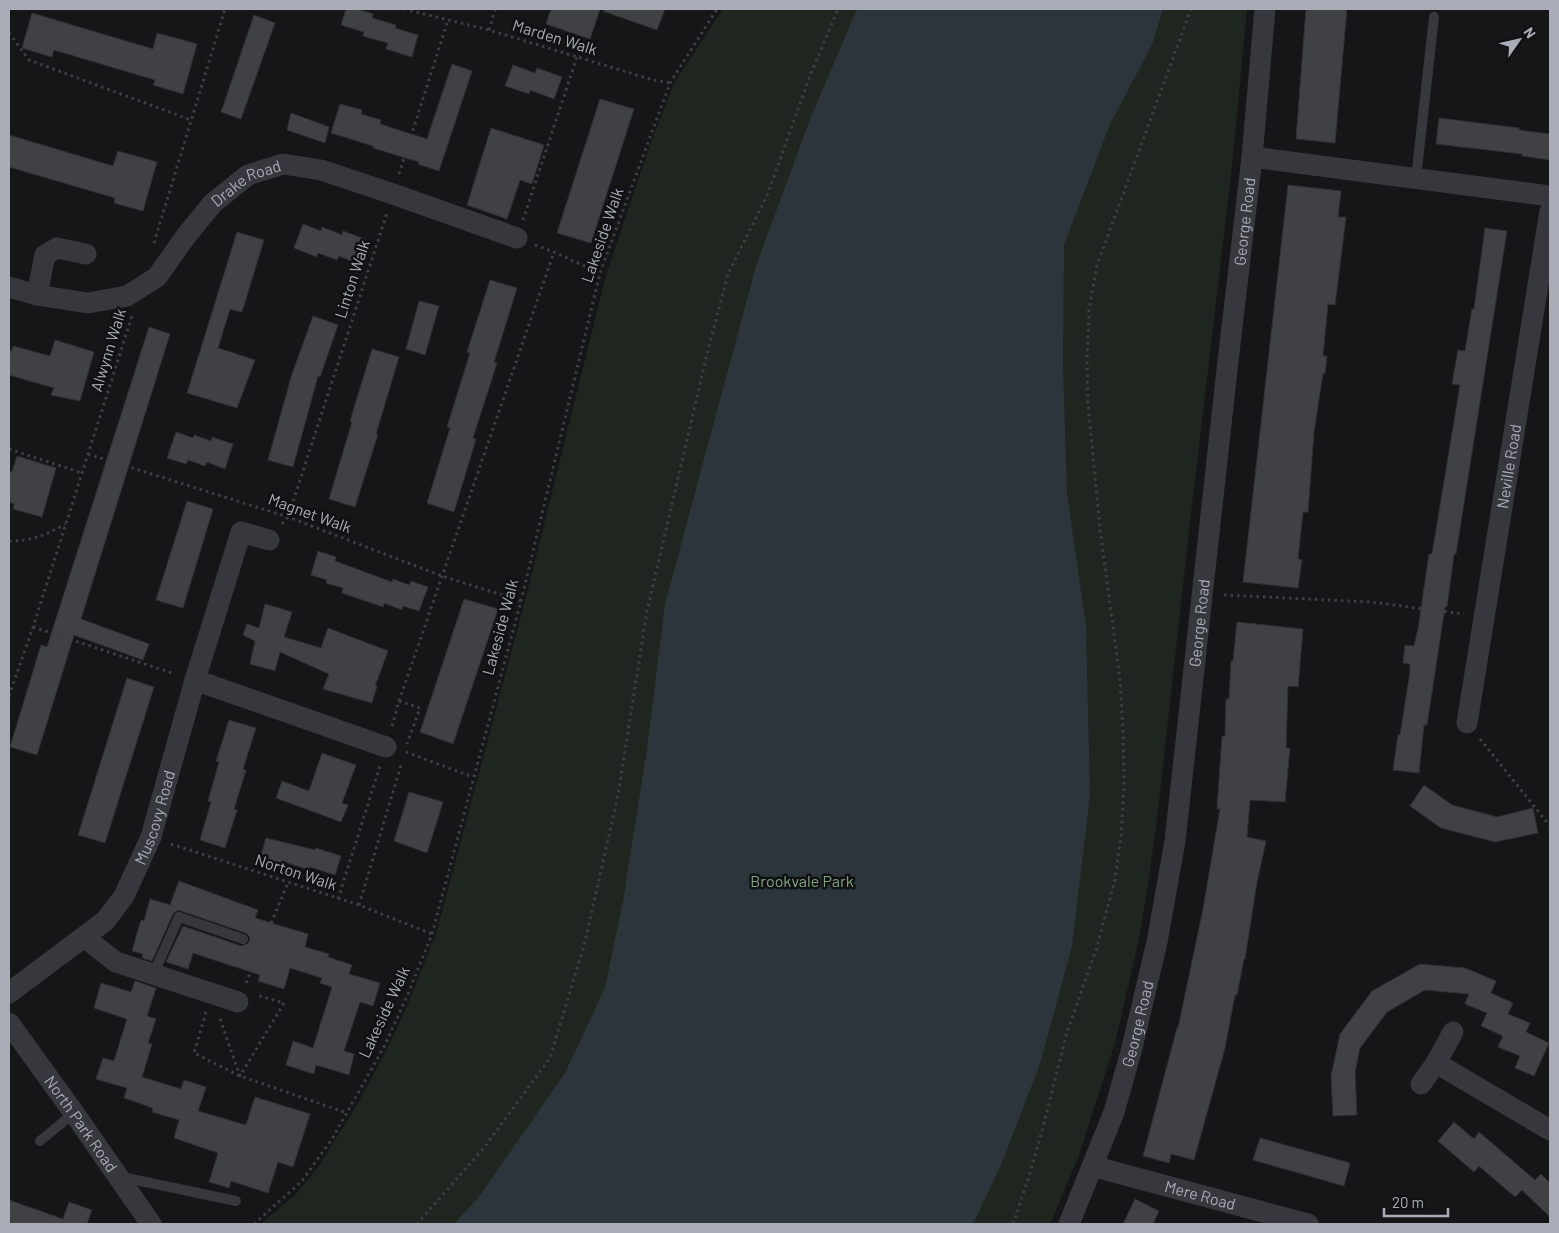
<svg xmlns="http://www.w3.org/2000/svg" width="1559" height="1233" font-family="Barlow,sans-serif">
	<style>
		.green { fill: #1e261f }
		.water { fill: #2c353c }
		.building { fill: #404145; stroke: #303034 }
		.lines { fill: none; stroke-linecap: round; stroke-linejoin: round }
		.path { stroke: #3d3f44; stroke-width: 3; stroke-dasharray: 2.5 4; stroke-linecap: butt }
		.lane { stroke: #37383d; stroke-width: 10 }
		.street { stroke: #37383d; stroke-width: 21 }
		.labels { text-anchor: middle; stroke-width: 5; stroke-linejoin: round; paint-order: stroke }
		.street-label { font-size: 16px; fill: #a8adb8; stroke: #111113 }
		.park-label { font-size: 16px; fill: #7fa381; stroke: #111113 }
	</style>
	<rect width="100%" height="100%" fill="#161618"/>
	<!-- green -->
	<path class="green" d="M 723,9 L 1247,9 L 1232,167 L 1191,514 L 1157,819 L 1148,885 L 1139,939 L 1115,1043 L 1078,1158 L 1050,1224 L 261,1224 L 296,1194 L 319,1166 L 358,1103 L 382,1059 L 406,1009 L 436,934 L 525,601 L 606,275 L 650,145 L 674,83 Z"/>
	<!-- water -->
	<path class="water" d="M 857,9 L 1163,9 L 1152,45 L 1110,124 L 1064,245 L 1063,364 L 1067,494 L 1086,626 L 1090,795 L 1072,946 L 1040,1064 L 1001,1165 L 973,1224 L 454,1224 L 478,1198 L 565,1073 L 605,988 L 623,901 L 647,749 L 665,604 L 756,266 L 810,119 Z"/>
	<!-- building -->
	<g class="building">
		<path d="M 346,9 L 357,9 L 373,14 L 372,18 L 396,25 L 395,28 L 418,35 L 412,57 L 386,49 L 388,43 L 363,36 L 364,32 L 341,25 Z"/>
		<path d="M 551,9 L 600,9 L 590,39 L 546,24 Z"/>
		<path d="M 604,9 L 665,9 L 657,30 L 603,11 Z"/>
		<path d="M 1306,9 L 1347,9 L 1335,143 L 1296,139 Z"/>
		<path d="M 32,13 L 153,49 L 157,33 L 197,44 L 183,94 L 153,85 L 155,80 L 54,50 L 52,57 L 22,48 Z"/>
		<path d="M 254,15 L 275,23 L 241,119 L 221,112 Z"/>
		<path d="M 452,64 L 472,71 L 439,171 L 418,164 L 419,162 L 373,148 L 373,146 L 331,133 L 340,104 L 362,110 L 361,114 L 381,120 L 380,124 L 427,139 Z"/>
		<path d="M 513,65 L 535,73 L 537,68 L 562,77 L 554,99 L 530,90 L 529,94 L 505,86 Z"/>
		<path d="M 600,99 L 634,109 L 591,243 L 557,233 Z"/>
		<path d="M 291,113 L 329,127 L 325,143 L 287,130 Z"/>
		<path d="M 1439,118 L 1519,128 L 1519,130 L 1550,134 L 1550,160 L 1522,156 L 1522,154 L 1436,144 Z"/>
		<path d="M 491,128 L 544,145 L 532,184 L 520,180 L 507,219 L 467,205 Z"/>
		<path d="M 9,135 L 113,166 L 118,151 L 157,162 L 143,211 L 114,203 L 115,198 L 9,167 Z"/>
		<path d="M 1288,185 L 1341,191 L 1338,217 L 1346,217 L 1335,305 L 1328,304 L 1323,356 L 1327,356 L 1325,374 L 1323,373 L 1314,432 L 1308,512 L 1303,512 L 1298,559 L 1302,560 L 1298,588 L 1243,582 Z"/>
		<path d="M 303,224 L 321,231 L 322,227 L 342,235 L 343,231 L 365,239 L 356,263 L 339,256 L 337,260 L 318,253 L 317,257 L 294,248 Z"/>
		<path d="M 1485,228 L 1507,231 L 1456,554 L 1454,554 L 1447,607 L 1445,607 L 1427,725 L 1424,725 L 1419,773 L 1393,770 L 1398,735 L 1400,735 L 1410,672 L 1410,664 L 1403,663 L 1405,645 L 1414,646 L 1418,629 L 1429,554 L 1432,554 L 1460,385 L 1452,384 L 1458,350 L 1465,351 L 1472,309 L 1474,309 Z"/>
		<path d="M 237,232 L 264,240 L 242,312 L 230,309 L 218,348 L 255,360 L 237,408 L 187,393 Z"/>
		<path d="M 490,280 L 517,288 L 494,362 L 497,363 L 473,438 L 476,439 L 454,512 L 427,503 L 450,428 L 447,427 L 470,353 L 467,352 Z"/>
		<path d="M 419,301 L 439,306 L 425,355 L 406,349 Z"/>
		<path d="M 313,316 L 338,325 L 320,377 L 318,376 L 293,467 L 268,460 L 292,374 Z"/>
		<path d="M 149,327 L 170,334 L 81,619 L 149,644 L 143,660 L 74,635 L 37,755 L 10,747 L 41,645 L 47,647 Z"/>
		<path d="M 55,340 L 94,352 L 80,401 L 51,395 L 54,388 L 9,375 L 9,350 L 12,351 L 13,346 L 50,356 Z"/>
		<path d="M 372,349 L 399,357 L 376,434 L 378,434 L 355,507 L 329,499 L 352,422 L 350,421 Z"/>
		<path d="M 176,432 L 193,438 L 194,435 L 211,441 L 212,437 L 233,444 L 225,469 L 207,462 L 205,466 L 188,460 L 186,464 L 167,458 Z"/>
		<path d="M 17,456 L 56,468 L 42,517 L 13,509 L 14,504 L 9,502 L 9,471 L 12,472 Z"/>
		<path d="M 187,501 L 213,509 L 183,608 L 156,600 Z"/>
		<path d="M 318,551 L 336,557 L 335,561 L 392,582 L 393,579 L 409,585 L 411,581 L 428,587 L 419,611 L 403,606 L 402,610 L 384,603 L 383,607 L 342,593 L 343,588 L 326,583 L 327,580 L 311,575 Z"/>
		<path d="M 464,599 L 498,609 L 453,744 L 420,732 Z"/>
		<path d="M 265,604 L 292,612 L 284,637 L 321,648 L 328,628 L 388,651 L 375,686 L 377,686 L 372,703 L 323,689 L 329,674 L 280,652 L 275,671 L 250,664 L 255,641 L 243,635 L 247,624 L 259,628 Z"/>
		<path d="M 1237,622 L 1303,629 L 1298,687 L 1288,686 L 1286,748 L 1290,748 L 1285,802 L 1250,800 L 1247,837 L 1266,841 L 1257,882 L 1245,959 L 1244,959 L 1237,995 L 1235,995 L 1225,1048 L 1194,1160 L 1171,1154 L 1169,1163 L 1143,1156 L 1177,1028 L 1178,1028 L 1203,909 L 1220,809 L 1217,809 L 1222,736 L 1225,736 L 1226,699 L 1229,699 L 1231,661 L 1233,661 Z"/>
		<path d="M 127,678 L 154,687 L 105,843 L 78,835 Z"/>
		<path d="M 229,720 L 256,728 L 243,769 L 246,770 L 234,809 L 237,810 L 225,848 L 200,840 L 211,802 L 208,801 L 219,762 L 216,761 Z"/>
		<path d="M 322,753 L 356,765 L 342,803 L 348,805 L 341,822 L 276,798 L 282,781 L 309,791 Z"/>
		<path d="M 1424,785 L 1452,805 L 1497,817 L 1533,808 L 1538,833 L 1495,842 L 1441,828 L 1410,806 Z"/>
		<path d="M 409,792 L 443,802 L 427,853 L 394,841 Z"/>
		<path d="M 266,838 L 315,850 L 316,848 L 341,856 L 335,875 L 310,867 L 309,870 L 285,862 L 284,865 L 260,858 Z"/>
		<path d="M 179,881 L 258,910 L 255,918 L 308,934 L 305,947 L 329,954 L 328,957 L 352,965 L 349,974 L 380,983 L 373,1006 L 360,1002 L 344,1051 L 354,1054 L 349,1075 L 316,1065 L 314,1074 L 286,1065 L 293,1041 L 313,1048 L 332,987 L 320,983 L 322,978 L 290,968 L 284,989 L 258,981 L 260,975 L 193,953 L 188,969 L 166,962 L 183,926 L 241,946 L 247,944 L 249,942 L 250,937 L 246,933 L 178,910 L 173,914 L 152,961 L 142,958 L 143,954 L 132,951 L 141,920 L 144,921 L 150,899 L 170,905 Z"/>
		<path d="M 1420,964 L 1465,968 L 1496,981 L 1491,993 L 1513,1003 L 1508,1014 L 1530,1023 L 1526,1032 L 1549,1043 L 1534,1076 L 1515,1068 L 1520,1056 L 1498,1047 L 1503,1036 L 1481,1026 L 1487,1013 L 1465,1004 L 1469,994 L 1425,990 L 1387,1012 L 1360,1048 L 1355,1072 L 1357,1115 L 1333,1116 L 1331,1076 L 1340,1034 L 1372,991 Z"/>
		<path d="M 135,981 L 156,988 L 147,1016 L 156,1019 L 148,1043 L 152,1044 L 142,1077 L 181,1089 L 184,1080 L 206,1087 L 198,1111 L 246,1125 L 255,1097 L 310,1114 L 293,1167 L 278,1162 L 268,1193 L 231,1181 L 229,1188 L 209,1182 L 218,1153 L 174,1138 L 179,1120 L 152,1112 L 153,1108 L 124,1098 L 127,1088 L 96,1079 L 103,1058 L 114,1061 L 127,1019 L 94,1008 L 101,983 L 131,992 Z"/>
		<path d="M 1454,1122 L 1474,1139 L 1479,1132 L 1535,1180 L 1541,1174 L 1550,1183 L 1550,1217 L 1522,1190 L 1515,1197 L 1479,1166 L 1474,1172 L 1438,1141 Z"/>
		<path d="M 1260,1138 L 1350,1163 L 1344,1186 L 1253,1160 Z"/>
		<path d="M 1135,1199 L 1159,1211 L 1153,1224 L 1123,1224 Z"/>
		<path d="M 9,1200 L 63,1219 L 69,1202 L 92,1210 L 87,1224 L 9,1224 Z"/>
	</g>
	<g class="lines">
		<!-- path -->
		<g class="path">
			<path d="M 404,9 L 489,30 L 653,80 L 670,83"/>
			<path d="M 489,30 L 495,9"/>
			<path d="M 9,33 L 29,60 L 191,120"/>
			<path d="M 399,174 L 448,20"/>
			<path d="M 523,220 L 577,57"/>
			<path d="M 154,243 L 225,9"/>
			<path d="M 535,245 L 554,252 L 600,273"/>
			<path d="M 9,449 L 82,473"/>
			<path d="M 88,454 L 288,517 L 442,576 L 521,601"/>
			<path d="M 282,524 L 288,517 L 387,213"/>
			<path d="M 9,541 C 32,541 46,535 65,524"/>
			<path d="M 1224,595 L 1370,602 L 1464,614"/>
			<path d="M 33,627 L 175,674"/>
			<path d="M 9,696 L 33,627 L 132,316"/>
			<path d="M 399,701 L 420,708 L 407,744"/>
			<path d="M 392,726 L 399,701 L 554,252"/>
			<path d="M 1480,739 L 1550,826"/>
			<path d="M 406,752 L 473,777"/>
			<path d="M 171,844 L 359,905 L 432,934"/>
			<path d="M 338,899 L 380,766"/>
			<path d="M 359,905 L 402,762"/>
			<path d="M 246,983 L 288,883"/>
			<path d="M 206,1012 L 194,1053 L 240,1076 L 347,1113"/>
			<path d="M 220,1019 L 240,1076 L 284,1003 L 256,995"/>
			<path d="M 254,1224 L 302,1181 L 332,1139 L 384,1047 L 408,994 L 432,934 L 521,601 L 600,273 L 670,83 L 717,9"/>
			<path d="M 417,1224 L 483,1149 L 550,1058 L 585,942 L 618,795 L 647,611 L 707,354 L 728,274 L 767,196 L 811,73 L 838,9"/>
			<path d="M 1013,1224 L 1029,1176 L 1042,1131 L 1067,1032 L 1096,950 L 1115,880 L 1121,835 L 1124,788 L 1123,730 L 1120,680 L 1100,529 L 1088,403 L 1087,361 L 1089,310 L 1097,265 L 1191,9"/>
		</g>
		<!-- lane -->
		<g class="lane">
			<path d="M 1416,178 L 1434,17"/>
			<path d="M 153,975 L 179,917 L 243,939"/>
			<path d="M 40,1141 L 74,1113"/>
			<path d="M 122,1177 L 236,1201"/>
		</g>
		<!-- street -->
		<g class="street">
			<path d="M 1252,157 L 1550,196"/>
			<path id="s1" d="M 9,287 L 37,295 L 88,303 L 127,296 L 157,277 L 186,236 L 213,203 L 248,175 L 283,164 L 321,170 L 393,194 L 517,238"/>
			<path d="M 37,295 L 45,255 L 57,248 L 86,254"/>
			<path d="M 195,680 L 386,747"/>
			<path id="s2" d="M 1467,723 L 1550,211"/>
			<path d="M 85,938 L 116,962 L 238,1002"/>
			<path id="s3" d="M 9,993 L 105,921 L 124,896 L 151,837 L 195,680 L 241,532 L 269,540"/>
			<path id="s4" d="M 9,1023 L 74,1113 L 151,1224"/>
			<path d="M 1436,1063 L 1550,1130"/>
			<path d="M 1421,1084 L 1436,1063 L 1453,1032"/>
			<path id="s5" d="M 1092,1166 L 1308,1224"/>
			<path id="s6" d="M 1069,1224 L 1114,1112 L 1132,1048 L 1157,942 L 1175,841 L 1228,361 L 1252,157 L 1265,9"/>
		</g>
	</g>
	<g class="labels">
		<!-- street labels -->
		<g class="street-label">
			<text transform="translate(555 37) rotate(17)" y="6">Marden Walk</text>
			<text dy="6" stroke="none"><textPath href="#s1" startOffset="288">Drake Road</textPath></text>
			<text dy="6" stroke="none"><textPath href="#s6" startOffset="1022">George Road</textPath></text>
			<text transform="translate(602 235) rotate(-71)" y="6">Lakeside Walk</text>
			<text transform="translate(352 279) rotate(-72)" y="6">Linton Walk</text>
			<text transform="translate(108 350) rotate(-73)" y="6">Alwynn Walk</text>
			<text dy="6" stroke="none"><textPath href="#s2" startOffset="260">Neville Road</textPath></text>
			<text transform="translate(310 513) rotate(20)" y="6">Magnet Walk</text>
			<text dy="6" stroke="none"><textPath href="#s6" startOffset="618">George Road</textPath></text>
			<text transform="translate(500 627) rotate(-75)" y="6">Lakeside Walk</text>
			<text dy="6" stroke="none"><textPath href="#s3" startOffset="236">Muscovy Road</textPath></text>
			<text transform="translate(296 872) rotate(18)" y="6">Norton Walk</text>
			<text transform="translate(384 1012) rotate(-65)" y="6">Lakeside Walk</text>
			<text dy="6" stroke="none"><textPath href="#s6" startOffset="212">George Road</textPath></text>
			<text dy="6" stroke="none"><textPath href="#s4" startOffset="124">North Park Road</textPath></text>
			<text dy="6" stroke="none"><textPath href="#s5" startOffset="112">Mere Road</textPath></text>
		</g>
		<!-- park labels -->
		<g class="park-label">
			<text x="802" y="887">Brookvale Park</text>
		</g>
	</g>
	<!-- border -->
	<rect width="1559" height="1233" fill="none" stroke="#a8adb8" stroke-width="20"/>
	<!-- north arrow -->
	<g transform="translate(1519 40) rotate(56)" stroke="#111113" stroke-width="4" paint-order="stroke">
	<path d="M0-4L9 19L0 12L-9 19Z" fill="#a8adb8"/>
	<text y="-8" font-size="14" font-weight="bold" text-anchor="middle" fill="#a8adb8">N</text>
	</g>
	<!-- scale -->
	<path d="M1384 1208v8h64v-8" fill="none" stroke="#a8adb8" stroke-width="2.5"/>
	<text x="1392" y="1208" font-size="15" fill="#a8adb8" stroke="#111113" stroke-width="4" paint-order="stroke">20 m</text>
</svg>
